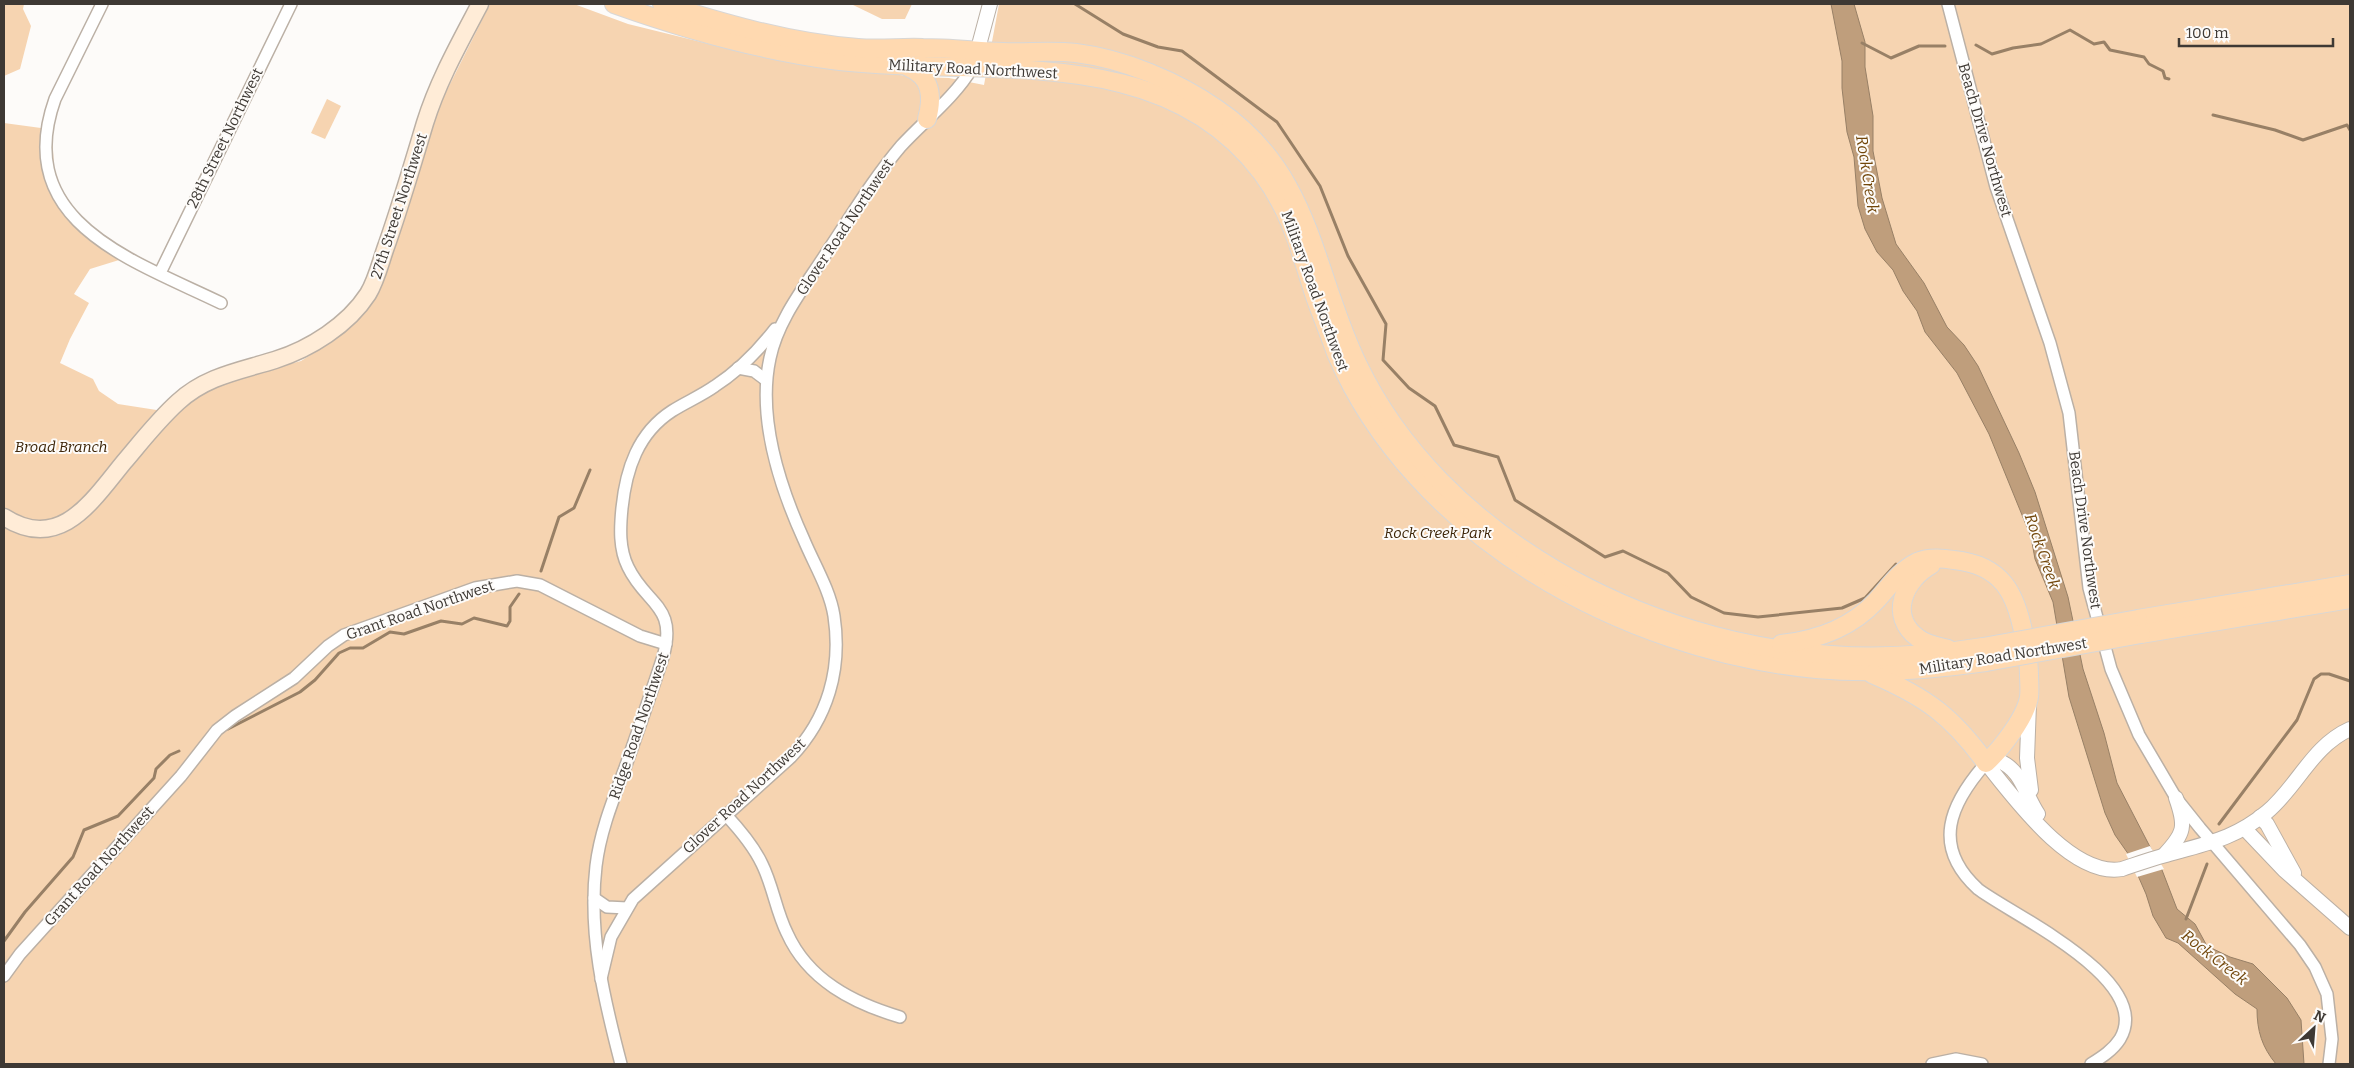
<svg xmlns="http://www.w3.org/2000/svg" width="2354" height="1068" font-family="Bitter,serif">
	<style>
		.green { fill: #f6d4b1 }
		.water { fill: #bf9e7c; stroke: #988066 }
		.pier { fill: #fdfbf9 }
		.lines { fill: none; stroke-linecap: round; stroke-linejoin: round }
		.stream { stroke: #988066; stroke-width: 3 }
		.minor-casing { stroke: #bbb0a5; stroke-width: 14 }
		.tertiary-casing { stroke: #bbb0a5; stroke-width: 16 }
		.secondary-casing { stroke: #bbb0a5; stroke-width: 19 }
		.primary-casing { stroke: #d8d7d6; stroke-width: 20 }
		.minor { stroke: #fff; stroke-width: 11 }
		.tertiary { stroke: #fff; stroke-width: 14 }
		.secondary { stroke: #ffecd7; stroke-width: 16 }
		.primary { stroke: #ffd9b0; stroke-width: 18 }
		.primary-bridge-casing { stroke: #d8d7d6; stroke-width: 20; stroke-linecap: butt }
		.primary-bridge { stroke: #ffd9b0; stroke-width: 18 }
		.labels { text-anchor: middle; stroke-width: 4; stroke-linejoin: round; paint-order: stroke }
		.street-label { font-size: 15px; fill: #3e3934; stroke: #fdfbf9 }
		.park-label { font-size: 15px; font-style: italic; fill: #3d2508; stroke: #fdfbf9 }
		.water-label { font-size: 16px; font-style: italic; fill: #72470b; stroke: #fdfbf9 }
	</style>
	<rect width="100%" height="100%" fill="#fdfbf9"/>
	<!-- green -->
	<g class="green">
		<path d="M 4,4 L 24,4 L 23,9 L 31,26 L 20,69 L 4,76 Z"/>
		<path d="M 490,4 L 574,4 L 628,24 L 758,56 L 818,67 L 920,77 L 949,78 L 984,85 L 999,4 L 2350,4 L 2350,1064 L 4,1064 L 4,527 L 33,538 L 57,536 L 66,532 L 89,516 L 129,467 L 186,403 L 226,381 L 301,361 L 334,340 L 356,320 L 439,106 Z"/>
		<path d="M 851,4 L 912,4 L 905,19 L 882,19 Z"/>
		<path d="M 327,99 L 341,106 L 325,139 L 311,133 Z"/>
		<path d="M 4,123 L 41,128 L 41,130 L 52,131 L 54,168 L 60,187 L 72,205 L 77,218 L 132,256 L 90,269 L 74,294 L 89,303 L 70,339 L 60,363 L 93,379 L 99,391 L 118,404 L 163,411 L 115,469 L 56,524 L 23,523 L 4,511 Z"/>
	</g>
	<!-- water -->
	<path class="water" d="M 1831,4 L 1854,4 L 1865,42 L 1865,67 L 1873,116 L 1873,151 L 1882,198 L 1896,244 L 1924,283 L 1947,327 L 1964,345 L 1978,366 L 2019,453 L 2035,492 L 2068,597 L 2083,669 L 2104,733 L 2117,783 L 2162,870 L 2177,909 L 2195,924 L 2207,946 L 2230,957 L 2253,964 L 2287,998 L 2301,1020 L 2304,1064 L 2276,1064 C 2262,1047 2257,1031 2257,1009 L 2235,994 L 2178,943 L 2166,938 L 2153,916 L 2146,894 L 2129,855 L 2115,835 L 2105,813 L 2069,697 L 2053,602 L 2035,559 L 2031,537 L 1989,434 L 1957,373 L 1925,332 L 1917,311 L 1903,291 L 1893,270 L 1877,252 L 1865,229 L 1858,206 L 1854,157 L 1847,132 L 1842,88 L 1842,61 Z"/>
	<!-- pier -->
	<path class="pier" d="M 2150,846 L 2164,869 L 2137,877 L 2126,854 Z"/>
	<g class="lines">
		<!-- stream -->
		<g class="stream">
			<path d="M 1075,4 L 1123,34 L 1158,47 L 1182,51 L 1277,122 L 1320,186 L 1348,256 L 1386,324 L 1383,360 L 1409,388 L 1435,406 L 1454,445 L 1498,457 L 1515,500 L 1605,557 L 1623,551 L 1668,573 L 1691,597 L 1724,613 L 1758,617 L 1842,608 L 1865,598 L 1896,564"/>
			<path d="M 1862,43 L 1891,58 L 1919,46 L 1945,46"/>
			<path d="M 1976,45 L 1992,54 L 2013,48 L 2041,44 L 2070,30 L 2094,44 L 2104,42 L 2110,50 L 2144,57 L 2149,64 L 2163,71 L 2165,78 L 2169,79"/>
			<path d="M 2213,115 L 2275,130 L 2303,140 L 2347,125 L 2350,130"/>
			<path d="M 541,571 L 559,517 L 574,508 L 590,470"/>
			<path d="M 228,729 L 300,692 L 315,680 L 339,653 L 350,648 L 363,648 L 390,632 L 404,634 L 441,621 L 462,624 L 474,618 L 507,626 L 510,621 L 510,607 L 519,594"/>
			<path d="M 2219,824 L 2297,720 L 2314,679 L 2321,674 L 2329,674 L 2350,681"/>
			<path d="M 2186,919 L 2207,864"/>
			<path d="M 4,941 L 25,912 L 73,857 L 84,830 L 118,816 L 154,778 L 156,769 L 170,755 L 179,751"/>
		</g>
		<!-- minor casing -->
		<g class="minor-casing">
			<g id="minor">
				<path d="M 102,4 L 55,99 C 11,223 135,261 221,303"/>
				<path d="M 1948,4 L 1996,187 L 2050,343 L 2069,413 L 2089,588 L 2111,669 L 2139,735 L 2176,798 L 2200,828 L 2300,945 L 2315,967 L 2327,994 L 2332,1039 L 2329,1064"/>
				<path d="M 160,273 L 291,4"/>
				<path d="M 738,368 L 754,371 L 766,380"/>
				<path d="M 1986,763 C 1950,804 1931,846 1978,889 C 2012,915 2155,980 2120,1039 C 2113,1050 2102,1057 2091,1064"/>
				<path d="M 726,815 C 740,830 753,845 762,864 C 773,886 776,911 787,933 C 808,980 853,1003 900,1017"/>
				<path d="M 594,898 L 607,907 L 627,908"/>
				<path d="M 4,976 L 20,954 L 181,776 L 217,730 L 235,716 L 294,678 L 328,646 L 344,635 L 475,588 L 517,581 L 540,585 L 640,636 L 666,644"/>
				<path d="M 601,979 L 611,937 L 633,899 L 791,757 C 828,718 842,669 834,616 C 830,590 814,564 804,540 C 779,485 757,418 770,358 C 778,319 806,285 827,252 C 851,216 873,179 901,146 C 924,121 955,97 972,68"/>
				<path d="M 621,1064 C 604,999 588,934 596,866 C 600,832 613,800 625,768 C 638,731 651,694 663,657 C 678,605 646,605 628,567 C 619,549 620,528 622,508 C 626,469 638,433 672,411 C 686,402 701,396 715,386 C 738,371 758,351 775,329"/>
				<path d="M 1932,1064 L 1956,1059 L 1982,1064"/>
			</g>
		</g>
		<!-- tertiary casing -->
		<g class="tertiary-casing">
			<g id="tertiary">
				<path d="M 975,60 L 990,4"/>
				<path d="M 2029,704 L 2027,758 L 2031,790"/>
				<path d="M 2038,814 C 2025,795 2022,770 1999,761 L 1986,763 C 2014,798 2072,878 2122,869 C 2137,864 2151,859 2166,855 C 2207,843 2233,840 2267,812 C 2298,786 2312,746 2350,729"/>
				<path d="M 2260,817 L 2267,824 L 2294,873"/>
				<path d="M 2245,829 L 2284,870 L 2350,928"/>
				<path d="M 2164,855 C 2185,833 2186,826 2176,798"/>
			</g>
		</g>
		<!-- secondary casing -->
		<g class="secondary-casing">
			<path id="secondary" d="M 4,517 C 60,553 92,501 124,462 C 141,442 158,420 178,402 C 206,376 240,371 275,360 C 310,349 348,325 368,294 C 377,279 381,260 387,244 C 401,204 413,163 425,123 C 438,81 460,42 480,4"/>
		</g>
		<!-- primary casing -->
		<g class="primary-casing">
			<g id="primary">
				<path d="M 614,4 C 684,29 758,50 832,60 C 978,79 1161,38 1262,173 C 1291,212 1300,250 1314,294 C 1321,314 1329,333 1336,353 C 1414,536 1623,651 1816,669 C 1873,674 1930,670 1986,662"/>
				<path d="M 662,4 C 726,24 791,43 858,48 C 880,50 901,47 923,48 C 950,48 976,51 1003,52 C 1027,53 1052,50 1076,53 C 1124,59 1177,81 1217,109 C 1313,174 1312,270 1358,365 C 1441,537 1644,643 1831,655 C 1882,659 1933,655 1983,647"/>
				<path d="M 908,67 C 932,77 933,97 927,119"/>
				<path d="M 1931,565 C 1904,580 1888,616 1918,638 C 1927,645 1937,646 1948,649"/>
				<path d="M 2138,619 L 2350,584"/>
				<path d="M 2141,634 L 2350,599"/>
				<path d="M 1781,644 C 1817,640 1851,628 1876,601 C 1889,587 1899,571 1917,562 C 1928,557 1942,558 1954,560 C 2002,565 2016,593 2024,636 C 2026,649 2029,661 2029,674 C 2029,681 2030,690 2029,697 C 2026,717 2001,749 1986,763 C 1952,716 1926,697 1872,674"/>
			</g>
		</g>
		<!-- minor -->
		<use href="#minor" class="minor"/>
		<!-- tertiary -->
		<use href="#tertiary" class="tertiary"/>
		<!-- secondary -->
		<use href="#secondary" class="secondary"/>
		<!-- primary -->
		<use href="#primary" class="primary"/>
		<!-- primary-bridge casing -->
		<g class="primary-bridge-casing">
			<g id="primary-bridge">
				<path d="M 1983,647 L 2138,619"/>
				<path d="M 1986,662 L 2141,634"/>
			</g>
		</g>
		<!-- primary-bridge -->
		<use href="#primary-bridge" class="primary-bridge"/>
	</g>
	<g class="labels">
		<!-- street labels -->
		<g class="street-label">
			<text transform="translate(973 69) rotate(3)" y="5">Military Road Northwest</text>
			<text transform="translate(225 138) rotate(-64)" y="5">28th Street Northwest</text>
			<text transform="translate(1985 140) rotate(74)" y="5">Beach Drive Northwest</text>
			<text transform="translate(399 206) rotate(-72)" y="5">27th Street Northwest</text>
			<text transform="translate(845 227) rotate(-56)" y="5">Glover Road Northwest</text>
			<text transform="translate(1315 291) rotate(70)" y="5">Military Road Northwest</text>
			<text transform="translate(2085 530) rotate(82)" y="5">Beach Drive Northwest</text>
			<text transform="translate(420 610) rotate(-19)" y="5">Grant Road Northwest</text>
			<text transform="translate(2003 656) rotate(-9)" y="5">Military Road Northwest</text>
			<text transform="translate(639 726) rotate(-71)" y="5">Ridge Road Northwest</text>
			<text transform="translate(744 796) rotate(-43)" y="5">Glover Road Northwest</text>
			<text transform="translate(99 866) rotate(-48)" y="5">Grant Road Northwest</text>
		</g>
		<!-- park labels -->
		<g class="park-label">
			<text x="61" y="452">Broad Branch</text>
			<text x="1438" y="538">Rock Creek Park</text>
		</g>
		<!-- water labels -->
		<g class="water-label">
			<text transform="translate(1868 174) rotate(81)" y="6">Rock Creek</text>
			<text transform="translate(2043 551) rotate(71)" y="6">Rock Creek</text>
			<text transform="translate(2215 957) rotate(38)" y="6">Rock Creek</text>
		</g>
	</g>
	<!-- border -->
	<rect width="2354" height="1068" fill="none" stroke="#3e3934" stroke-width="10"/>
	<!-- north arrow -->
	<g transform="translate(2314 1028) rotate(26)" stroke="#fdfbf9" stroke-width="4" paint-order="stroke">
	<path d="M0-4L9 19L0 12L-9 19Z" fill="#3e3934"/>
	<text y="-8" font-size="14" font-weight="bold" text-anchor="middle" fill="#3e3934">N</text>
	</g>
	<!-- scale -->
	<path d="M2179 38v8h154v-8" fill="none" stroke="#3e3934" stroke-width="2.5"/>
	<text x="2186" y="38" font-size="15" fill="#3e3934" stroke="#fdfbf9" stroke-width="4" paint-order="stroke">100 m</text>
</svg>
